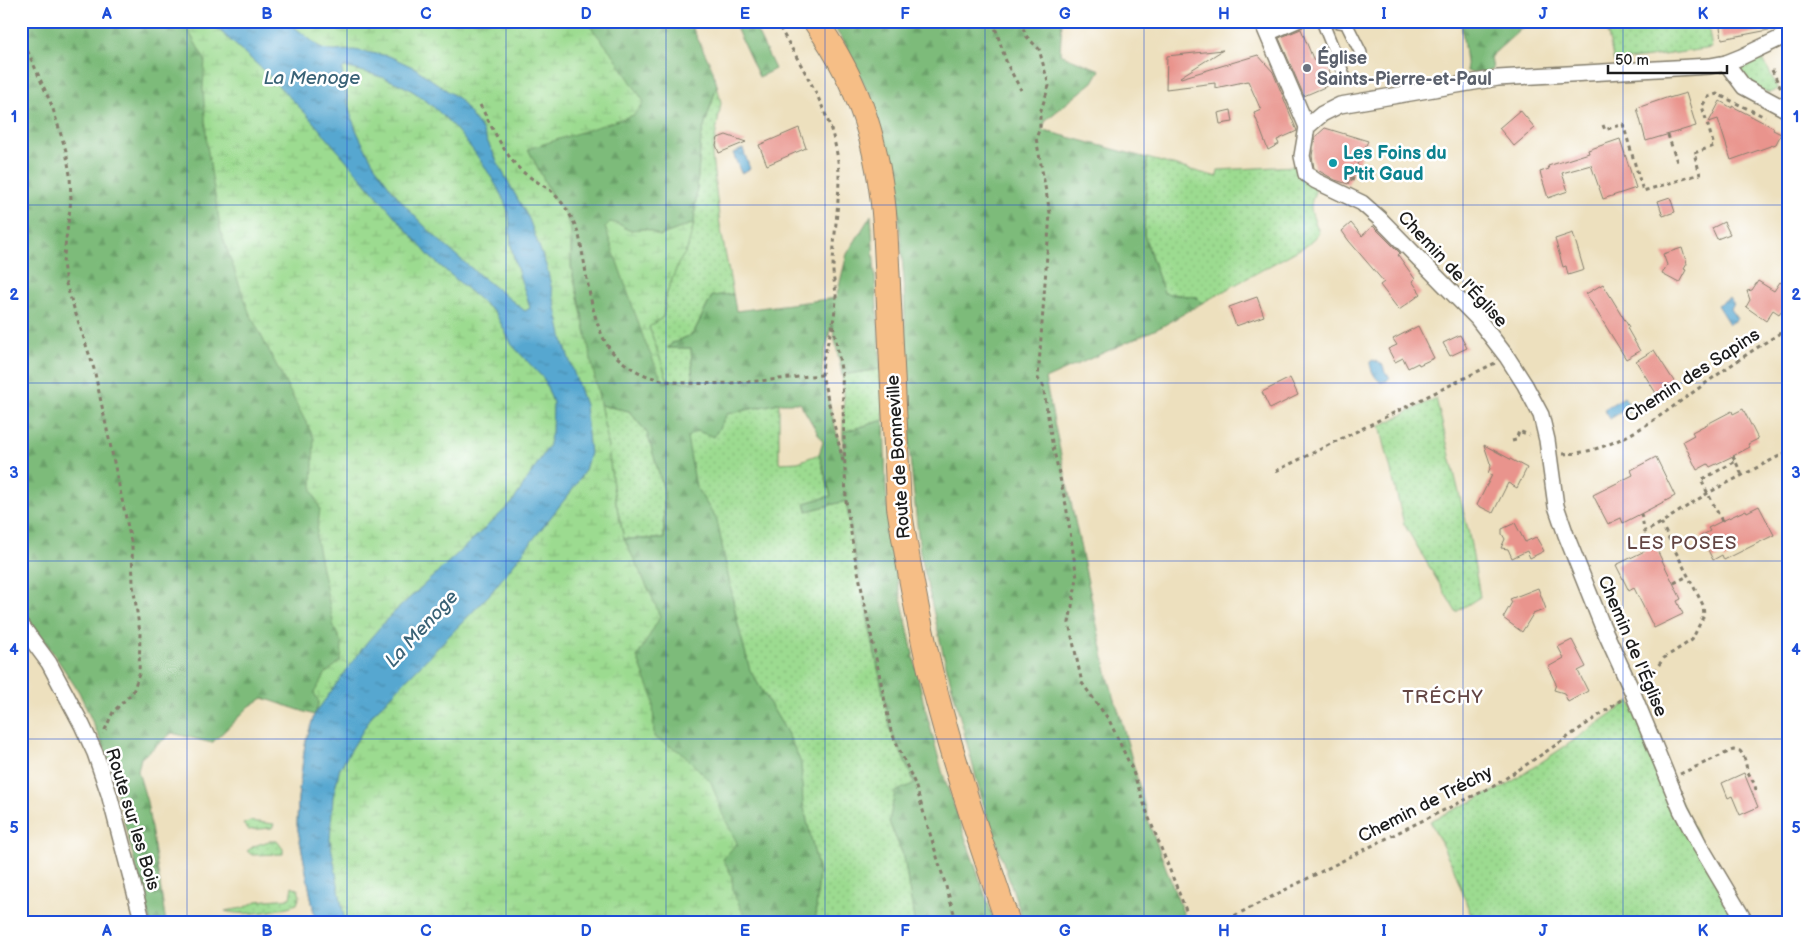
<svg xmlns="http://www.w3.org/2000/svg" width="1810" height="944" font-family="'Balsamiq Sans',sans-serif">
	<style>
		.grass { fill: url(#grass-dots); stroke: #5c7c56 }
		.forest { fill: url(#forest-firs); stroke: #4c6c4b }
		.wetland { fill: url(#wetland-marsh); stroke: #5c7c56 }
		.water { fill: url(#water-ripples); stroke: #396276; fill-rule: evenodd }
		.building { fill: #e9948d }
		.lines { fill: none; stroke-linecap: round; stroke-linejoin: round }
		.pedestrian-casing { stroke: #847e6d; stroke-width: 14 }
		.minor-casing { stroke: #847e6d; stroke-width: 18 }
		.primary-casing { stroke: #847e6d; stroke-width: 26 }
		.path { stroke: #847e6d; stroke-width: 3; stroke-dasharray: 4 4; stroke-linecap: butt }
		.pedestrian { stroke: #fff; stroke-width: 11 }
		.minor { stroke: #fff; stroke-width: 15 }
		.primary { stroke: #f6be86; stroke-width: 24 }
		.grid { fill: none; stroke: #1d4ed8; stroke-width: 1; stroke-opacity: 0.55 }
		.worship-dot { fill: #6b7280; stroke: #fff; stroke-width: 2 }
		.culture-dot { fill: #0f9aa8; stroke: #fff; stroke-width: 2 }
		.labels { text-anchor: middle; stroke-width: 5; stroke-linejoin: round; paint-order: stroke }
		.worship-label { font-size: 18px; font-weight: bold; fill: #5b616d; stroke: #fff; text-anchor: start }
		.culture-label { font-size: 18px; font-weight: bold; fill: #0d838f; stroke: #fff; text-anchor: start }
		.street-label { font-size: 18px; fill: #1c1c1c; stroke: #fff }
		.water-label { font-size: 19px; font-style: italic; fill: #396276; stroke: #fff }
		.neighbourhood-label { font-size: 19px; letter-spacing: 1px; fill: #644644; stroke: #fff }
		.neatline { fill: none; stroke: #1d4ed8; stroke-width: 2 }
		.grid-label { font-size: 16px; text-anchor: middle; font-weight: bold; fill: #1d4ed8 }
	</style>
	<defs>
		<pattern id="grass-dots" width="8" height="8" patternUnits="userSpaceOnUse" patternTransform="scale(1.25)"><rect width="8" height="8" fill="#9cdb90"/><path d="M2 2h.1M6 6h.1" fill="none" stroke="#86bb7c" stroke-width="1.8" stroke-linecap="round"/></pattern>
		<pattern id="forest-firs" width="22" height="20" patternUnits="userSpaceOnUse" patternTransform="scale(1.25)"><rect width="22" height="20" fill="#7dbb7a"/><path d="M5 1l3.5 6h-7zM16 11l3.5 6h-7z" fill="#6ba069"/></pattern>
		<pattern id="wetland-marsh" width="20" height="14" patternUnits="userSpaceOnUse" patternTransform="scale(1.25)"><rect width="20" height="14" fill="#9cdb90"/><path d="M1 5h8M5 5V1M11 12h8M15 12V8" fill="none" stroke="#86bb7c"/></pattern>
		<pattern id="water-ripples" width="26" height="14" patternUnits="userSpaceOnUse" patternTransform="scale(1.25)"><rect width="26" height="14" fill="#56a7d0"/><path d="M2 4q2-2 4 0t4 0M15 11q2-2 4 0t4 0" fill="none" stroke="#4687a8"/></pattern>
	</defs>
	<rect width="100%" height="100%" fill="#fff"/>
	<filter id="ink" filterUnits="userSpaceOnUse"><feTurbulence type="fractalNoise" baseFrequency=".02" numOctaves="2"/><feDisplacementMap in="SourceGraphic" scale="10" xChannelSelector="R" yChannelSelector="G"/><feConvolveMatrix kernelMatrix="1 2 1 2 8 2 1 2 1" color-interpolation-filters="sRGB"/></filter>
	<filter id="wash" filterUnits="userSpaceOnUse"><feTurbulence type="fractalNoise" baseFrequency=".0096" numOctaves="4" result="noise"/><feDisplacementMap in="SourceGraphic" scale="20" xChannelSelector="R" yChannelSelector="G"/><feGaussianBlur stdDeviation="1.12" result="paint"/><feColorMatrix in="noise" values="0 0 0 0 0 0 0 0 0 0 0 0 0 0 0 0 0 1.4 0 .05"/><feComposite in="paint" operator="in"/></filter>
	<g filter="url(#wash)">
		<rect width="100%" height="100%" fill="#ede0be"/>
		<!-- grass -->
		<g class="grass">
			<path d="M 1605,21 L 1707,21 L 1712,48 L 1614,62 Z"/>
			<path d="M 1761,55 L 1778,89 L 1769,93 L 1752,85 L 1740,72 L 1743,64 Z"/>
			<path d="M 717,85 L 721,103 L 712,156 L 720,225 L 733,294 L 712,296 L 693,334 L 671,344 L 668,348 L 691,348 L 693,382 L 668,381 L 649,327 L 663,317 L 666,295 L 678,263 L 687,250 L 694,223 L 701,137 Z"/>
			<path d="M 1147,158 L 1217,177 L 1218,170 L 1295,166 L 1300,176 L 1316,190 C 1307,208 1312,214 1319,232 L 1309,244 L 1202,303 L 1196,297 L 1164,293 L 1144,235 Z"/>
			<path d="M 881,369 L 884,420 L 843,432 L 844,392 L 842,375 Z"/>
			<path d="M 1436,398 L 1469,534 L 1480,597 L 1456,612 L 1404,524 L 1380,426 Z"/>
			<path d="M 779,403 L 779,463 L 798,462 L 819,454 L 831,496 L 805,503 L 807,511 L 846,501 L 854,552 L 891,731 L 915,784 L 889,822 L 904,857 L 915,923 L 807,923 L 664,492 L 664,539 L 624,539 L 614,494 L 606,433 L 600,405 L 629,411 L 647,433 L 697,431 L 727,414 Z"/>
			<path d="M 1630,701 L 1741,923 L 1505,923 L 1502,919 L 1496,923 L 1482,923 L 1470,913 L 1454,869 L 1430,821 L 1507,785 L 1567,745 Z"/>
			<path d="M 250,821 L 274,824 L 272,828 L 248,830 L 243,824 Z"/>
			<path d="M 269,841 L 277,841 L 283,849 L 283,854 L 252,855 L 247,851 L 254,846 Z"/>
			<path d="M 292,886 L 298,889 L 300,896 L 297,904 C 278,911 245,917 225,911 L 243,908 L 257,901 L 290,898 Z"/>
		</g>
		<!-- forest -->
		<g class="forest">
			<path d="M 21,21 L 211,21 L 367,642 L 314,715 L 263,698 L 250,706 L 212,743 L 172,733 L 141,758 L 138,771 L 147,802 L 166,923 L 151,923 L 105,750 L 79,692 L 53,653 L 21,609 Z"/>
			<path d="M 356,21 L 689,21 L 712,68 L 717,85 L 701,137 L 694,223 L 660,236 L 646,229 L 628,230 L 619,224 L 662,380 L 693,382 L 691,348 L 668,348 L 671,344 L 693,334 L 712,296 L 733,294 L 736,311 L 836,298 L 847,254 L 871,215 L 881,369 L 842,375 L 832,325 L 823,360 L 822,375 L 843,458 L 843,432 L 884,420 L 886,490 L 896,574 L 923,700 L 942,771 L 995,923 L 915,923 L 914,920 L 904,857 L 889,822 L 895,792 L 915,783 L 891,731 L 854,552 L 846,501 L 807,511 L 805,503 L 831,496 L 819,454 L 823,442 L 800,403 L 779,403 L 727,414 L 714,437 L 697,431 L 687,437 L 696,487 L 717,520 L 738,625 L 750,670 L 789,736 L 801,763 L 803,803 L 819,873 L 815,923 L 345,923 L 614,494 L 624,539 L 664,539 L 664,491 L 647,433 L 629,411 L 600,405 L 606,433 L 588,428 L 582,315 L 571,267 L 571,231 L 564,211 L 554,200 L 528,149 Z"/>
			<path d="M 733,21 L 752,21 L 775,69 L 759,77 Z"/>
			<path d="M 830,21 L 1062,21 L 1060,54 L 1100,70 L 1093,82 L 1046,120 L 1042,130 L 1147,158 L 1144,235 L 1164,293 L 1196,297 L 1202,303 L 1161,327 L 1045,379 L 1108,677 L 1121,719 L 1150,826 L 1187,923 L 1024,923 L 982,800 L 943,653 L 920,553 L 908,438 L 904,280 L 897,196 L 890,159 L 881,128 L 869,95 L 845,44 Z"/>
			<path d="M 1350,21 L 1427,21 L 1359,28 Z"/>
			<path d="M 1461,21 L 1530,21 L 1491,56 L 1493,70 L 1474,74 L 1467,71 Z"/>
		</g>
		<!-- wetland -->
		<g class="wetland">
			<path d="M 183,21 L 586,21 L 614,56 L 644,102 L 634,115 L 528,149 L 554,200 L 564,211 L 571,231 L 571,267 L 582,315 L 606,433 L 614,494 L 624,539 L 653,599 L 660,617 L 637,657 L 653,698 L 654,737 L 682,753 L 711,782 L 722,813 L 737,843 L 723,859 L 732,876 L 733,892 L 745,917 L 744,923 L 316,923 L 297,825 L 298,798 L 305,744 L 319,702 L 314,693 L 326,673 L 341,661 L 342,644 L 334,627 L 316,539 L 320,509 L 312,490 L 314,438 L 249,312 L 221,232 L 207,146 L 203,88 L 205,60 Z"/>
			<path d="M 610,222 L 619,224 L 628,230 L 646,229 L 660,236 L 694,223 L 687,250 L 678,264 L 666,295 L 663,317 L 649,327 L 668,381 L 662,380 L 645,342 L 605,227 Z"/>
		</g>
		<!-- water -->
		<g class="water">
			<path d="M 211,21 L 287,21 L 322,49 L 333,51 L 354,50 L 389,56 L 415,68 L 459,99 L 482,130 L 502,171 L 529,219 L 547,268 L 564,344 L 585,405 L 590,453 L 585,470 L 573,489 L 490,594 L 373,714 L 340,768 L 333,797 L 330,840 L 345,923 L 316,923 L 297,825 L 298,798 L 305,744 L 314,715 L 367,642 L 388,618 L 512,503 L 548,447 L 552,432 L 553,403 L 544,379 L 512,345 L 496,314 L 430,257 L 307,115 L 261,68 L 219,30 ZM 344,67 C 366,72 389,78 409,89 C 447,111 491,168 507,208 C 511,218 509,238 512,250 C 516,270 525,289 530,308 L 525,311 C 463,262 393,210 359,136 C 349,116 346,92 342,70 Z"/>
			<path d="M 743,149 L 750,169 L 741,173 L 733,153 Z"/>
			<path d="M 1729,298 L 1734,305 L 1730,309 L 1737,319 L 1729,324 L 1717,305 Z"/>
			<path d="M 1373,360 L 1383,365 L 1385,373 L 1390,377 L 1387,381 L 1381,382 C 1375,379 1370,369 1370,362 Z"/>
			<path d="M 1624,397 L 1630,406 L 1630,411 L 1627,413 L 1623,411 L 1610,419 L 1604,409 Z"/>
		</g>
		<g id="blocks">
			<!-- building -->
			<g class="building">
				<path d="M 1719,21 L 1779,21 L 1779,28 L 1722,39 Z"/>
				<path d="M 1301,29 L 1314,61 L 1324,57 L 1334,83 L 1304,96 L 1279,38 Z"/>
				<path d="M 1223,50 L 1180,77 L 1181,78 L 1258,55 L 1273,72 L 1297,131 L 1277,140 L 1279,144 L 1268,150 L 1254,113 L 1261,110 L 1248,81 L 1215,88 L 1215,83 L 1166,89 L 1167,56 Z"/>
				<path d="M 1686,93 L 1696,126 L 1646,141 L 1637,108 L 1669,97 L 1669,98 Z"/>
				<path d="M 1720,101 L 1732,108 L 1732,106 L 1774,128 L 1773,130 L 1781,134 L 1776,144 L 1731,160 L 1718,119 L 1709,122 Z"/>
				<path d="M 1231,110 L 1233,122 L 1220,124 L 1218,113 Z"/>
				<path d="M 1520,110 L 1535,128 L 1514,146 L 1499,128 Z"/>
				<path d="M 799,128 L 806,148 L 767,165 L 759,145 Z"/>
				<path d="M 1325,128 L 1368,141 L 1348,184 L 1335,180 L 1314,168 L 1312,156 L 1315,137 Z"/>
				<path d="M 726,135 L 746,142 L 719,153 L 716,145 L 718,138 Z"/>
				<path d="M 1620,139 L 1636,188 L 1603,199 L 1591,165 L 1562,173 L 1568,191 L 1548,198 L 1540,172 L 1549,169 L 1548,166 L 1589,153 L 1588,150 Z"/>
				<path d="M 1670,197 L 1675,212 L 1663,216 L 1658,201 Z"/>
				<path d="M 1724,222 L 1730,234 L 1717,239 L 1712,228 Z"/>
				<path d="M 1351,223 L 1362,236 L 1373,226 L 1400,253 L 1398,255 L 1415,279 L 1412,281 L 1421,294 L 1399,310 L 1380,285 L 1384,282 L 1349,241 L 1342,231 Z"/>
				<path d="M 1573,233 L 1584,270 L 1568,275 L 1566,266 L 1563,267 L 1555,239 Z"/>
				<path d="M 1682,248 L 1687,264 L 1684,269 L 1686,270 L 1679,283 L 1662,274 L 1667,265 L 1663,254 Z"/>
				<path d="M 1758,281 L 1774,291 L 1780,282 L 1789,288 L 1789,300 L 1779,314 L 1773,310 L 1766,321 L 1746,307 L 1750,300 L 1747,291 L 1752,290 Z"/>
				<path d="M 1603,284 L 1629,327 L 1627,328 L 1640,351 L 1626,359 L 1586,294 Z"/>
				<path d="M 1257,297 L 1264,316 L 1236,326 L 1229,307 Z"/>
				<path d="M 1418,326 L 1434,358 L 1419,365 L 1418,363 L 1408,368 L 1403,358 L 1395,362 L 1388,349 L 1397,345 L 1393,339 Z"/>
				<path d="M 1460,335 L 1467,348 L 1450,356 L 1443,343 Z"/>
				<path d="M 1654,350 L 1677,386 L 1659,398 L 1636,361 Z"/>
				<path d="M 1290,378 L 1298,395 L 1270,409 L 1262,392 Z"/>
				<path d="M 1743,409 L 1758,439 L 1748,444 L 1750,447 L 1733,456 L 1710,467 L 1708,464 L 1697,470 L 1683,441 L 1694,435 L 1692,432 L 1732,411 L 1733,414 Z"/>
				<path d="M 1484,445 L 1527,468 L 1517,488 L 1508,483 L 1493,513 L 1477,505 L 1492,475 L 1488,473 L 1491,466 Z"/>
				<path d="M 1656,457 L 1675,496 L 1623,523 L 1621,518 L 1608,524 L 1593,495 L 1633,475 L 1631,470 Z"/>
				<path d="M 1759,506 L 1774,535 L 1724,560 L 1722,555 L 1713,560 L 1701,536 L 1710,531 L 1708,528 L 1722,521 L 1746,510 L 1747,512 Z"/>
				<path d="M 1515,523 L 1525,542 L 1536,537 L 1544,551 L 1530,558 L 1527,551 L 1512,558 L 1508,549 L 1501,548 L 1505,539 L 1502,534 L 1502,529 Z"/>
				<path d="M 1655,546 L 1681,599 L 1677,601 L 1683,614 L 1654,628 L 1634,588 L 1629,591 L 1616,565 Z"/>
				<path d="M 1538,588 L 1546,609 L 1533,614 L 1522,632 L 1503,618 L 1512,602 L 1510,599 Z"/>
				<path d="M 1572,640 L 1586,667 L 1578,671 L 1588,691 L 1568,702 L 1564,693 L 1554,690 L 1556,684 L 1548,667 L 1564,658 L 1558,647 Z"/>
				<path d="M 1744,773 L 1758,807 L 1740,815 L 1732,796 L 1728,798 L 1722,783 Z"/>
			</g>
		</g>
	</g>
	<g filter="url(#ink)">
		<use href="#blocks" fill-opacity="0" stroke="#847e6d" stroke-width="1"/>
		<g class="lines">
			<!-- pedestrian casing -->
			<g class="pedestrian-casing">
				<g id="pedestrian">
					<path d="M 1322,21 L 1346,80"/>
					<path d="M 1334,21 L 1346,23 L 1361,53"/>
					<path d="M 1268,35 L 1300,21"/>
				</g>
			</g>
			<!-- minor casing -->
			<g class="minor-casing">
				<g id="minor">
					<path d="M 1263,24 L 1307,127"/>
					<path d="M 1726,63 L 1744,87 L 1789,111"/>
					<path d="M 21,625 L 49,663 L 82,725 L 95,753 L 109,794 L 143,923"/>
					<path d="M 1746,923 L 1699,844 L 1681,810 L 1632,691 L 1602,625 L 1566,535 L 1556,506 L 1547,440 L 1541,415 L 1525,385 L 1507,357 L 1477,318 L 1379,218 L 1362,203 L 1316,181 L 1306,174 L 1302,156 L 1307,127 L 1322,114 L 1340,105 L 1498,78 L 1710,66 L 1726,63 L 1741,57 L 1789,34"/>
				</g>
			</g>
			<!-- primary casing -->
			<g class="primary-casing">
				<path id="primary" d="M 815,21 C 861,86 879,146 885,224 L 899,507 C 909,570 920,632 936,694 C 956,771 982,847 1008,923"/>
			</g>
			<!-- path -->
			<g class="path">
				<path d="M 776,21 C 802,68 838,120 839,175 C 839,207 833,239 833,270 C 833,279 836,288 836,297 C 836,306 834,315 833,323"/>
				<path d="M 993,21 L 1007,64 L 1021,90"/>
				<path d="M 1020,21 L 1027,37 L 1039,49 L 1049,86 L 1040,113 L 1040,128 L 1036,138 L 1050,213 L 1038,379 L 1043,385 L 1052,442 L 1066,505 L 1077,578 L 1069,623 L 1082,683 L 1109,720 L 1132,769 L 1149,818 L 1191,923"/>
				<path d="M 21,36 L 52,106 L 66,151 L 70,175 L 71,200 L 63,263 L 66,284 L 94,369 L 132,546 L 133,585 L 140,633 L 139,674 L 133,692 L 113,712 L 103,734"/>
				<path d="M 1772,70 L 1781,89"/>
				<path d="M 480,105 C 491,125 506,158 523,172 C 531,179 542,184 551,191 C 561,200 570,213 575,225 C 581,237 581,249 584,261 C 588,286 592,312 602,335 C 612,360 640,377 667,381 C 718,388 771,379 822,375"/>
				<path d="M 1603,125 L 1605,130 L 1623,124 L 1643,191 L 1700,174 L 1694,153 L 1714,146 L 1702,106 L 1708,97 L 1717,94 L 1765,117"/>
				<path d="M 1668,135 L 1678,165"/>
				<path d="M 1352,181 L 1354,175 L 1353,174"/>
				<path d="M 1512,441 L 1516,440 L 1519,431 L 1529,435"/>
				<path d="M 1563,454 C 1615,453 1658,417 1699,388 C 1728,367 1758,346 1789,328"/>
				<path d="M 1733,456 L 1742,475"/>
				<path d="M 843,461 L 822,375 L 823,360 L 833,323 L 842,375 L 846,501 L 854,552 L 891,731 L 915,784 L 957,923"/>
				<path d="M 1276,471 L 1495,363"/>
				<path d="M 1641,514 L 1645,532 L 1661,523"/>
				<path d="M 1722,521 L 1701,480 L 1736,461"/>
				<path d="M 1674,583 L 1688,576"/>
				<path d="M 1644,684 L 1664,658 L 1692,640 L 1704,615 L 1703,605 L 1661,523 L 1708,493 L 1789,451"/>
				<path d="M 1680,774 L 1733,750 L 1740,751 C 1746,758 1745,764 1748,772 C 1751,779 1756,784 1756,792"/>
				<path d="M 1220,923 L 1407,828 L 1494,786 L 1562,741 L 1621,700"/>
			</g>
			<!-- pedestrian -->
			<use href="#pedestrian" class="pedestrian"/>
			<!-- minor -->
			<use href="#minor" class="minor"/>
			<!-- primary -->
			<use href="#primary" class="primary"/>
		</g>
	</g>
	<!-- grid -->
	<path class="grid" d="M 187,21 L 187,923M 347,21 L 347,923M 506,21 L 506,923M 666,21 L 666,923M 825,21 L 825,923M 985,21 L 985,923M 1144,21 L 1144,923M 1304,21 L 1304,923M 1463,21 L 1463,923M 1623,21 L 1623,923M 21,205 L 1789,205M 21,383 L 1789,383M 21,561 L 1789,561M 21,739 L 1789,739"/>
	<!-- markers -->
	<circle class="worship-dot" cx="1307" cy="68" r="5"/>
	<circle class="culture-dot" cx="1333" cy="163" r="5"/>
	<g class="labels">
		<!-- worship labels -->
		<g class="worship-label">
			<text x="1317" y="64">Église<tspan x="1317" dy="21">Saints-Pierre-et-Paul</tspan></text>
		</g>
		<!-- culture labels -->
		<g class="culture-label">
			<text x="1343" y="159">Les Foins du<tspan x="1343" dy="21">P'tit Gaud</tspan></text>
		</g>
		<!-- street labels -->
		<g class="street-label">
			<text transform="translate(1453 269) rotate(47)" y="6">Chemin de l'Église</text>
			<text transform="translate(1692 375) rotate(-33)" y="6">Chemin des Sapins</text>
			<text transform="translate(898 457) rotate(-94)" y="6">Route de Bonneville</text>
			<text transform="translate(1633 646) rotate(67)" y="6">Chemin de l'Église</text>
			<text transform="translate(1425 804) rotate(-27)" y="6">Chemin de Tréchy</text>
			<text transform="translate(133 819) rotate(73)" y="6">Route sur les Bois</text>
		</g>
		<!-- water labels -->
		<g class="water-label">
			<text x="312" y="84">La Menoge</text>
			<text transform="translate(421 628) rotate(-47)" y="7">La Menoge</text>
		</g>
		<!-- neighbourhood labels -->
		<g class="neighbourhood-label">
			<text x="1682" y="549">LES POSES</text>
			<text x="1443" y="703">TRÉCHY</text>
		</g>
	</g>
	<!-- margin -->
	<rect width="1810" height="944" fill="none" stroke="#fff" stroke-width="55"/>
	<!-- scale -->
	<path d="M1608 65v8h119v-8" fill="none" stroke="#1c1c1c" stroke-width="2.5"/>
	<text x="1615" y="65" font-size="15" fill="#1c1c1c" stroke="#ffffff" stroke-width="4" paint-order="stroke">50 m</text>
	<rect x="28" y="28" width="1754" height="888" class="neatline"/>
	<g class="grid-label">
		<text x="107" y="19">A</text>
		<text x="267" y="19">B</text>
		<text x="426" y="19">C</text>
		<text x="586" y="19">D</text>
		<text x="745" y="19">E</text>
		<text x="905" y="19">F</text>
		<text x="1065" y="19">G</text>
		<text x="1224" y="19">H</text>
		<text x="1384" y="19">I</text>
		<text x="1543" y="19">J</text>
		<text x="1703" y="19">K</text>
		<text x="14" y="122">1</text>
		<text x="1796" y="122">1</text>
		<text x="14" y="300">2</text>
		<text x="1796" y="300">2</text>
		<text x="14" y="478">3</text>
		<text x="1796" y="478">3</text>
		<text x="14" y="655">4</text>
		<text x="1796" y="655">4</text>
		<text x="14" y="833">5</text>
		<text x="1796" y="833">5</text>
		<text x="107" y="936">A</text>
		<text x="267" y="936">B</text>
		<text x="426" y="936">C</text>
		<text x="586" y="936">D</text>
		<text x="745" y="936">E</text>
		<text x="905" y="936">F</text>
		<text x="1065" y="936">G</text>
		<text x="1224" y="936">H</text>
		<text x="1384" y="936">I</text>
		<text x="1543" y="936">J</text>
		<text x="1703" y="936">K</text>
	</g>
</svg>
